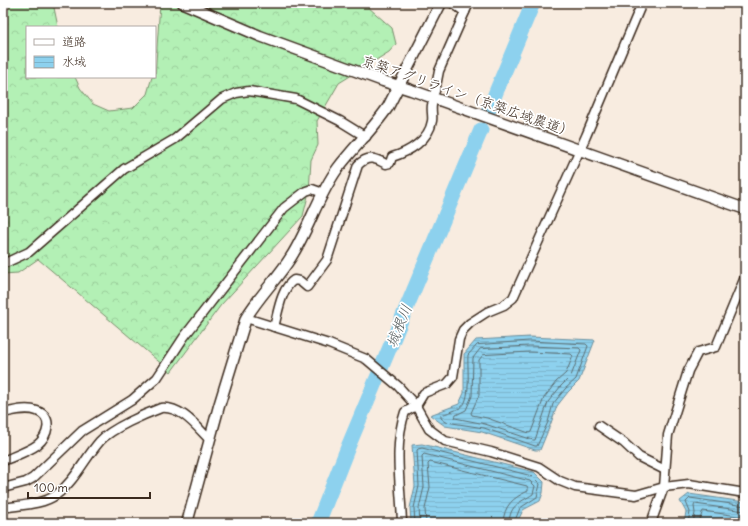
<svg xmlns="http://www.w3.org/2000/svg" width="748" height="526" font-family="Delius,'Klee One',sans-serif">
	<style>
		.forest { fill: url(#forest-crowns); stroke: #778d6a }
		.water { fill: url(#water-rules); stroke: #6c8e9b }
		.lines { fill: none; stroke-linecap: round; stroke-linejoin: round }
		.shore { stroke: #5c6d71; stroke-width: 1 }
		.river { stroke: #8dd1ee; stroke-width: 15 }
		.minor-casing { stroke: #3b2a1e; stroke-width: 11 }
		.tertiary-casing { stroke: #3b2a1e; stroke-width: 13 }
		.minor { stroke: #fff; stroke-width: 8 }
		.tertiary { stroke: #fff; stroke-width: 10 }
		.labels { text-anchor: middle; stroke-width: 3.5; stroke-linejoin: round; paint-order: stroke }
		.street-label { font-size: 14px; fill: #3b2a1e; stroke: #fff }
		.water-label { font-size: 15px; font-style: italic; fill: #545c5c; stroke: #fff }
	</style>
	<defs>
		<pattern id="forest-crowns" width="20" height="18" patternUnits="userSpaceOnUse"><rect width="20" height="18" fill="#b3f0b5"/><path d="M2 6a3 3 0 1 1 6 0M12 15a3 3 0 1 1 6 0" fill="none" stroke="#9bce9b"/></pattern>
		<pattern id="water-rules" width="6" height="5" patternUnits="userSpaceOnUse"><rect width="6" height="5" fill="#8dd1ee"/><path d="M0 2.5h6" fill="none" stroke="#7bb4cc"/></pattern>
	</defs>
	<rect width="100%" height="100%" fill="#f8ece0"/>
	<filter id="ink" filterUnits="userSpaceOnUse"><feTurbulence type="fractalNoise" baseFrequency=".025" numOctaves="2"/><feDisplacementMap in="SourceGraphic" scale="8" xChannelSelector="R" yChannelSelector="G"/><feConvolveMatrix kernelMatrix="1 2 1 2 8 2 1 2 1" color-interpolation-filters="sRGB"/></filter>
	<g filter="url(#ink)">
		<!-- forest -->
		<path class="forest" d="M 3,3 L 53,3 L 58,27 L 27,27 L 27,77 L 75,77 L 80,88 L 93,104 L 109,111 L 133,108 L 147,94 L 152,77 L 155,77 L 160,3 L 365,3 L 368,7 L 392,28 L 396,44 L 389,52 L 339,83 L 317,121 L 318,145 L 311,160 L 309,192 L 303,216 L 221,305 L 171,372 L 38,259 L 18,273 L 3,274 Z"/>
		<!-- water -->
		<g class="water">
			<path d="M 530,337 L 595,340 L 579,381 L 568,392 L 557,406 L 551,423 L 540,450 L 535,450 L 482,432 L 445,426 L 430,415 L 459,404 L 464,393 L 464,354 L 476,340 Z"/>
			<path d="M 422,444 L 534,472 L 544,482 L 543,493 L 540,501 L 523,510 L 517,523 L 411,523 L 410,508 L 415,486 L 412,445 Z"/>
			<path d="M 689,494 L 745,502 L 745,523 L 684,523 L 686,512 L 680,501 Z"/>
		</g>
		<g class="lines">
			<!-- shore -->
			<g class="shore">
				<path d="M 530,341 L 586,344 L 588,346 L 576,379 L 565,389 L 553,404 L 548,422 L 537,446 L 535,446 L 484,428 L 446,422 L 441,418 L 441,415 C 447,413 454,411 460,408 C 472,402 467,368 468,355 L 477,345 Z"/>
				<path d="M 530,346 L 579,348 L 581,350 L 571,376 L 561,386 L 548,402 L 535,440 L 533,440 L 485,424 L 455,418 L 456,415 L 466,410 L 472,396 L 473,358 L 480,349 Z"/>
				<path d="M 530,352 L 571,354 L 573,356 L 566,373 L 556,382 L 544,398 L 531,432 L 529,433 L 487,418 L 472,415 L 471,413 L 479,395 L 479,360 L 483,355 Z"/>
				<path d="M 415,523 L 414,508 L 419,486 L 417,450 L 418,449 L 422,448 L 532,476 L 540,484 L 537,497 L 520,508 L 514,523"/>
				<path d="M 420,523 L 419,508 L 424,487 L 422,456 L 424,454 L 530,481 L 535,486 L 533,494 C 520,503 510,504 509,523"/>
				<path d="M 426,523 L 425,509 L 430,487 L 428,464 L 430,462 L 527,486 L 528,488 L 528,491 C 513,498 504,505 503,523"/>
				<path d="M 688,523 L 690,512 L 686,502 L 690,498 L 745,506"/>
				<path d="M 693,523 L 695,513 L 694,506 L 695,504 L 745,511"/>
				<path d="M 699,523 L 702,513 L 703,511 L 745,517"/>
			</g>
			<!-- river -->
			<g class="river">
				<path d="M 489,109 L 533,3"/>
				<path d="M 318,523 L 348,447 L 481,130"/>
			</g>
			<!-- minor casing -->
			<g class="minor-casing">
				<g id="minor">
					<path d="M 465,12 L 469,3"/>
					<path d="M 435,91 L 439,71 L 465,12 L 452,3"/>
					<path d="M 3,264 L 29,252 L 124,169 L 175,139 L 222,99 L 236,93 L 249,91 L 296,99 L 340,121 L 366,137"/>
					<path d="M 246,318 L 329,344 L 366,359 L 398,386 L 416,406 L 429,429 L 445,441 L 491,452 L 539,467 L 560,481 L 575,487 L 636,495 L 664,487 L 689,484 L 745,493"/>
					<path d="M 274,327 C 278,313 281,288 294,280 L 300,281 L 307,287 L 327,260 L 358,165 C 368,155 375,158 386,164 L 390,163 L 392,157 C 409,152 429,140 432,121 C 433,116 431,111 432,105"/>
					<path d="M 3,413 C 13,411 26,407 37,411 C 54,417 48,436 37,445 C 29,451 12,457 3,461"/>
					<path d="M 599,426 L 624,443 L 639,457 L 665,470"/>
					<path d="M 3,488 L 26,482 L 33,478 L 82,431 L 132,400 L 157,378 L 184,337 L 284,208 L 306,191 L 312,189 L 323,193"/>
					<path d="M 3,508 C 20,505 42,505 56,495 C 75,481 85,458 100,441 C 112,428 145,414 161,408 C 181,406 196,426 209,439"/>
					<path d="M 402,523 C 401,487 393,447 405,412 L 416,406 L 424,393 L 447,384 L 453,377 L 459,339 L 463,330 L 470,323 L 487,312 L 504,305 L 513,298 L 586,136 L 642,3"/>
					<path d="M 651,523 L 664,487 L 668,435 L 688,371 L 698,352 L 716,347 L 745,277"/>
				</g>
			</g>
			<!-- tertiary casing -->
			<g class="tertiary-casing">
				<g id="tertiary">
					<path d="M 183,3 L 260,36 L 383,81 L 411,90 L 745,209"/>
					<path d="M 187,523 L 219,406 L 246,318 C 259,296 278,278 291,257 C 309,229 318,195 338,168 C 354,147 373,129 388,107 L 441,3"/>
				</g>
			</g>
			<!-- minor -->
			<use href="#minor" class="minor"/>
			<!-- tertiary -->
			<use href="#tertiary" class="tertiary"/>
		</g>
	</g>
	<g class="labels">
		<!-- street labels -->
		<g class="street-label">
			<text transform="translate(468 96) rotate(19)" y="5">京築アグリライン（京築広域農道）</text>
		</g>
		<!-- water labels -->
		<g class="water-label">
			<text transform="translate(399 326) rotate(-68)" y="5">城根川</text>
		</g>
	</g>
	<!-- margin -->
	<rect width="748" height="526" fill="none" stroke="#fff" stroke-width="16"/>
	<rect x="8" y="8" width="732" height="510" fill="none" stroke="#3b2a1e" stroke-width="1.5" filter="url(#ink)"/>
	<!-- legend -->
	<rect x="26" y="26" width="130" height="52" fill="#ffffff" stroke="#b1aaa5"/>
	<rect x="34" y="39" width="20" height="6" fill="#ffffff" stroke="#b1aaa5"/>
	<text x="62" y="46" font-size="12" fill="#3b2a1e">道路</text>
	<rect x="34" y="56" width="20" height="12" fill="url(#water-rules)" stroke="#b1aaa5"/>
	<text x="62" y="66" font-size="12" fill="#3b2a1e">水域</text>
	<!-- scale -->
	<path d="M28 492v6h122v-6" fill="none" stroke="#3b2a1e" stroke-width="2"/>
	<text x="34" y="492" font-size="12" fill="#3b2a1e" stroke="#ffffff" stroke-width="3" paint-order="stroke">100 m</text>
</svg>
